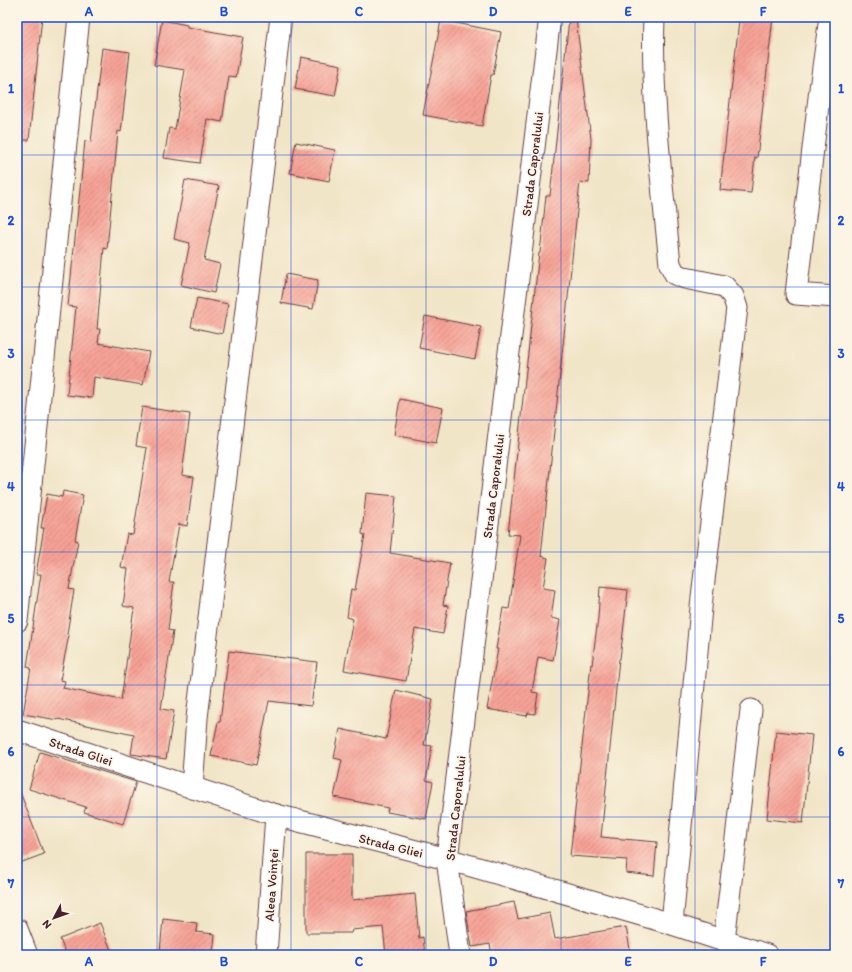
<svg xmlns="http://www.w3.org/2000/svg" width="852" height="972" font-family="Itim,sans-serif">
	<style>
		.building { fill: url(#building-hatch) }
		.lines { fill: none; stroke-linecap: round; stroke-linejoin: round }
		.street-casing { stroke: #633d42; stroke-width: 23 }
		.street { stroke: #fff; stroke-width: 21 }
		.grid { fill: none; stroke: #1d4ed8; stroke-width: 1; stroke-opacity: 0.55 }
		.labels { text-anchor: middle; stroke-width: 3.5; stroke-linejoin: round; paint-order: stroke }
		.street-label { font-size: 13px; fill: #4a1f2b; stroke: #fcf5e5 }
		.neatline { fill: none; stroke: #1d4ed8; stroke-width: 1.5 }
		.grid-label { font-size: 13px; text-anchor: middle; font-weight: bold; fill: #1d4ed8 }
	</style>
	<defs>
		<pattern id="building-hatch" width="6" height="6" patternUnits="userSpaceOnUse"><rect width="6" height="6" fill="#f7a296"/><path d="M-1 1l2-2M0 6l6-6M5 7l2-2" fill="none" stroke="#ca837b"/></pattern>
	</defs>
	<rect width="100%" height="100%" fill="#fcf5e5"/>
	<filter id="ink" filterUnits="userSpaceOnUse"><feTurbulence type="fractalNoise" baseFrequency=".025" numOctaves="2"/><feDisplacementMap in="SourceGraphic" scale="8" xChannelSelector="R" yChannelSelector="G"/><feConvolveMatrix kernelMatrix="1 2 1 2 8 2 1 2 1" color-interpolation-filters="sRGB"/></filter>
	<filter id="wash" filterUnits="userSpaceOnUse"><feTurbulence type="fractalNoise" baseFrequency=".012" numOctaves="4" result="noise"/><feDisplacementMap in="SourceGraphic" scale="16" xChannelSelector="R" yChannelSelector="G"/><feGaussianBlur stdDeviation="0.9" result="paint"/><feColorMatrix in="noise" values="0 0 0 0 0 0 0 0 0 0 0 0 0 0 0 0 0 1.4 0 .05"/><feComposite in="paint" operator="in"/></filter>
	<g filter="url(#wash)">
		<rect width="100%" height="100%" fill="#f1e5c7"/>
		<g id="blocks">
			<!-- building -->
			<g class="building">
				<path d="M 17,17 L 42,17 L 29,140 L 17,140 Z"/>
				<path d="M 743,17 L 773,17 L 757,158 L 755,157 L 751,193 L 720,190 L 739,21 L 743,22 Z"/>
				<path d="M 569,19 L 576,19 L 591,139 L 589,183 L 580,182 L 541,556 L 548,558 L 543,588 L 555,590 L 551,618 L 560,620 L 553,660 L 538,657 L 532,692 L 538,693 L 535,714 L 528,713 L 527,716 L 487,709 L 498,649 L 496,649 L 503,608 L 509,609 L 520,535 L 508,534 L 539,253 L 540,253 L 546,196 L 550,196 Z"/>
				<path d="M 162,20 L 187,25 L 187,27 L 243,37 L 236,77 L 229,76 L 222,122 L 207,119 L 200,163 L 164,158 L 169,128 L 175,129 L 185,70 L 154,65 Z"/>
				<path d="M 441,20 L 501,32 L 493,75 L 491,75 L 482,126 L 423,115 Z"/>
				<path d="M 102,48 L 130,52 L 121,132 L 118,131 L 107,249 L 104,248 L 97,329 L 100,329 L 98,343 L 149,352 L 143,385 L 94,377 L 92,398 L 67,395 L 76,307 L 68,306 L 85,141 L 91,142 Z"/>
				<path d="M 301,57 L 341,65 L 335,96 L 295,89 Z"/>
				<path d="M 296,142 L 335,150 L 329,181 L 290,173 Z"/>
				<path d="M 185,180 L 219,186 L 204,260 L 220,264 L 214,293 L 181,285 L 190,243 L 174,239 Z"/>
				<path d="M 286,274 L 318,280 L 313,309 L 281,303 Z"/>
				<path d="M 197,298 L 228,304 L 222,334 L 191,327 Z"/>
				<path d="M 425,316 L 481,327 L 475,359 L 419,348 Z"/>
				<path d="M 400,399 L 443,408 L 436,443 L 394,435 Z"/>
				<path d="M 142,407 L 190,414 L 182,475 L 194,477 L 187,526 L 179,524 L 169,582 L 174,582 L 168,630 L 173,631 L 161,709 L 174,711 L 166,759 L 131,754 L 134,735 L 58,719 L 58,720 L 23,714 L 31,668 L 27,667 L 41,574 L 36,574 L 44,528 L 41,528 L 47,494 L 62,497 L 63,491 L 83,495 L 75,540 L 78,541 L 69,589 L 74,590 L 67,634 L 69,635 L 60,680 L 65,681 L 63,688 L 121,700 L 134,608 L 123,606 L 128,569 L 121,567 L 127,534 L 133,535 L 147,448 L 136,446 Z"/>
				<path d="M 366,493 L 396,496 L 390,553 L 450,563 L 443,605 L 448,606 L 443,634 L 415,629 L 406,681 L 344,670 L 353,619 L 347,617 L 351,589 L 355,590 L 365,535 L 362,534 Z"/>
				<path d="M 600,587 L 628,590 L 620,659 L 619,659 L 601,837 L 657,842 L 654,876 L 626,873 L 627,860 L 570,856 L 591,664 L 592,665 L 598,618 Z"/>
				<path d="M 229,651 L 317,662 L 311,706 L 269,701 L 256,765 L 211,756 L 218,722 L 220,722 Z"/>
				<path d="M 396,690 L 433,699 L 424,745 L 432,746 L 426,780 L 433,782 L 426,819 L 387,812 L 388,808 L 334,797 L 342,760 L 334,758 L 340,729 L 386,739 Z"/>
				<path d="M 776,731 L 812,735 L 803,823 L 767,819 Z"/>
				<path d="M 40,752 L 136,782 L 123,824 L 84,812 L 86,807 L 29,789 Z"/>
				<path d="M 17,787 L 18,787 L 44,854 L 17,864 Z"/>
				<path d="M 306,854 L 352,854 L 352,900 L 415,894 L 419,938 L 423,937 L 425,955 L 386,955 L 383,927 L 352,930 L 351,933 L 306,933 Z"/>
				<path d="M 514,902 L 518,919 L 550,913 L 555,939 L 626,927 L 631,955 L 492,955 L 490,944 L 472,947 L 466,911 Z"/>
				<path d="M 163,919 L 197,923 L 196,932 L 215,934 L 213,955 L 192,955 L 160,952 Z"/>
				<path d="M 100,923 L 113,955 L 66,955 L 60,939 Z"/>
			</g>
		</g>
	</g>
	<g filter="url(#ink)">
		<use href="#blocks" fill-opacity="0" stroke="#633d42" stroke-width="1"/>
		<g class="lines">
			<!-- street casing -->
			<g class="street-casing">
				<g id="street">
					<path d="M 654,17 C 651,99 662,182 670,264 L 675,274 L 685,278 L 724,286 L 733,296 L 737,308 L 702,597 L 672,924"/>
					<path d="M 830,17 L 820,89 L 796,294 L 835,297"/>
					<path d="M 17,621 L 79,17"/>
					<path d="M 17,730 L 276,815 L 447,859 L 672,924 L 767,955"/>
					<path d="M 192,788 L 197,718 L 281,17"/>
					<path d="M 17,929 L 27,955"/>
					<path d="M 724,941 L 751,710"/>
					<path d="M 266,955 L 276,815"/>
					<path d="M 460,955 L 447,859 L 550,17"/>
				</g>
			</g>
			<!-- street -->
			<use href="#street" class="street"/>
		</g>
	</g>
	<!-- grid -->
	<path class="grid" d="M 157,17 L 157,955M 291,17 L 291,955M 426,17 L 426,955M 561,17 L 561,955M 695,17 L 695,955M 17,155 L 835,155M 17,287 L 835,287M 17,420 L 835,420M 17,552 L 835,552M 17,685 L 835,685M 17,817 L 835,817"/>
	<g class="labels">
		<!-- street labels -->
		<g class="street-label">
			<text transform="translate(532 164) rotate(-83)" y="5">Strada Caporalului</text>
			<text transform="translate(493 486) rotate(-83)" y="5">Strada Caporalului</text>
			<text transform="translate(81 751) rotate(18)" y="5">Strada Gliei</text>
			<text transform="translate(455 808) rotate(-84)" y="5">Strada Caporalului</text>
			<text transform="translate(391 845) rotate(14)" y="5">Strada Gliei</text>
			<text transform="translate(271 885) rotate(-86)" y="5">Aleea Voinței</text>
		</g>
	</g>
	<!-- margin -->
	<rect width="852" height="972" fill="none" stroke="#fcf5e5" stroke-width="44"/>
	<!-- north arrow -->
	<g transform="translate(54 918) rotate(229)" stroke="#fcf5e5" stroke-width="3" paint-order="stroke">
	<path d="M0-3L7 15L0 10L-7 15Z" fill="#4a1f2b"/>
	<text y="-6" font-size="11" font-weight="bold" text-anchor="middle" fill="#4a1f2b">N</text>
	</g>
	<rect x="22" y="22" width="808" height="928" class="neatline"/>
	<g class="grid-label">
		<text x="89" y="16">A</text>
		<text x="224" y="16">B</text>
		<text x="359" y="16">C</text>
		<text x="493" y="16">D</text>
		<text x="628" y="16">E</text>
		<text x="763" y="16">F</text>
		<text x="11" y="93">1</text>
		<text x="841" y="93">1</text>
		<text x="11" y="225">2</text>
		<text x="841" y="225">2</text>
		<text x="11" y="358">3</text>
		<text x="841" y="358">3</text>
		<text x="11" y="491">4</text>
		<text x="841" y="491">4</text>
		<text x="11" y="623">5</text>
		<text x="841" y="623">5</text>
		<text x="11" y="756">6</text>
		<text x="841" y="756">6</text>
		<text x="11" y="888">7</text>
		<text x="841" y="888">7</text>
		<text x="89" y="966">A</text>
		<text x="224" y="966">B</text>
		<text x="359" y="966">C</text>
		<text x="493" y="966">D</text>
		<text x="628" y="966">E</text>
		<text x="763" y="966">F</text>
	</g>
</svg>
